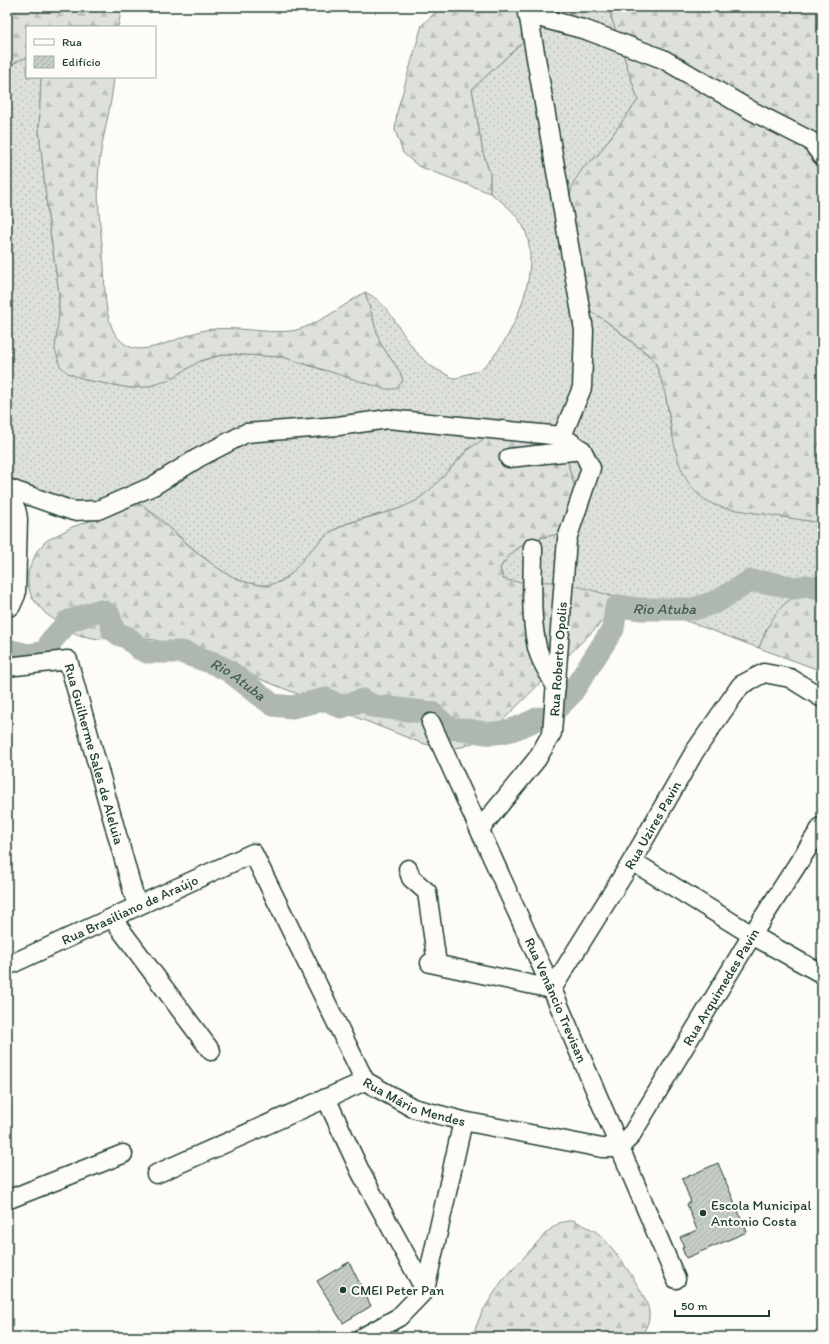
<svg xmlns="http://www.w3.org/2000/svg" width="829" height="1344" font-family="Itim,sans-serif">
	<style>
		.grass { fill: url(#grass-dots); stroke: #7e8e88 }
		.forest { fill: url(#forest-firs); stroke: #7e8e88 }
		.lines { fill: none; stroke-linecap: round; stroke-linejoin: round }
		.river { stroke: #aeb8b1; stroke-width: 23 }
		.building { fill: url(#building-hatch); stroke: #1f3d34 }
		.minor-casing { stroke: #1f3d34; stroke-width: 21 }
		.minor { stroke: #fdfcf7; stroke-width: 18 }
		.poi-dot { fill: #1f3d34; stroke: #fdfcf7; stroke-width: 1.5 }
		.labels { text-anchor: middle; stroke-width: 4; stroke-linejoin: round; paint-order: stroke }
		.street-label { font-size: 14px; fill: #1f3d34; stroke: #fdfcf7 }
		.poi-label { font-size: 14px; fill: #1f3d34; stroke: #fdfcf7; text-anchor: start }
		.water-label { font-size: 15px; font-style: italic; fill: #435c53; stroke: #fdfcf7 }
	</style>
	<defs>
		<pattern id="grass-dots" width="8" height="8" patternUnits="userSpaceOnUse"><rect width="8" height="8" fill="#dde0db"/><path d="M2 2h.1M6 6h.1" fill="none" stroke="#bdc1bd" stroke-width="1.8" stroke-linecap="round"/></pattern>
		<pattern id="forest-firs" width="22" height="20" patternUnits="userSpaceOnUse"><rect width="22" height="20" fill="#dde0db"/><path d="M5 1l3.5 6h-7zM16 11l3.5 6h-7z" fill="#bdc1bd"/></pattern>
		<pattern id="building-hatch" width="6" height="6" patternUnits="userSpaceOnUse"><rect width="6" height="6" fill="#c6cdc7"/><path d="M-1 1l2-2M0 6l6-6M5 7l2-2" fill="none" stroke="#aab1ac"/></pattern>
	</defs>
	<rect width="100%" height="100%" fill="#fdfcf7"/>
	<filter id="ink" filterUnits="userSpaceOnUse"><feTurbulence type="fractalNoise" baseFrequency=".025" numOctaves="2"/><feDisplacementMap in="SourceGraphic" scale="8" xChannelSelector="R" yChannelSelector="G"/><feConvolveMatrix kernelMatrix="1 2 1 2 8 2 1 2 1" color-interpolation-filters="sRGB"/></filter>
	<g filter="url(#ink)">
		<!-- grass -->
		<path class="grass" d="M 541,7 L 608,7 L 638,100 L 597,156 L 583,168 L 590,311 L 602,318 L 654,360 L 664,386 L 672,435 L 714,505 L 822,523 L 822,589 L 795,597 L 766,630 L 759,648 C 698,626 637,600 573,586 C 550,581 524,586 503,579 L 500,568 C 516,541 541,536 570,533 L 582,510 L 569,468 L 565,435 C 540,438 515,442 490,445 C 485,446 474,445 469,448 C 465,451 461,457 457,461 C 444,475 432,491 416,501 C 389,517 353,515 328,534 C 307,550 294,584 265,585 C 211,588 156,497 126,501 C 111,502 101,513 90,521 L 7,491 L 7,68 L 21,59 L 27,58 L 27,77 L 41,77 L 39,130 L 48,217 L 59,293 L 59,313 L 86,380 L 130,388 L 146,387 L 169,380 L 200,361 L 225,354 L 283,357 L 323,370 L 403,381 L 400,372 L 380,343 L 365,292 C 399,307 404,357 444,373 C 447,375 452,378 455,378 C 458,378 461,376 464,375 C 469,373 477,372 481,369 C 513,343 542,271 525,230 C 518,214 504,203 490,193 L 490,174 L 483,153 L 472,89 L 524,41 L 530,32 Z"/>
		<!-- forest -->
		<g class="forest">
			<path d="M 7,7 L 122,7 L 118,27 L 27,27 L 27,58 L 21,59 L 7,68 Z"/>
			<path d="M 441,7 L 541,7 L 530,32 L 524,41 L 472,89 L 483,153 L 490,174 L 490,193 L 418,166 L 403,153 L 395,130 L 397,112 L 422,25 Z"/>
			<path d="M 608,7 L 822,7 L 822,523 L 724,508 C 665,492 677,421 660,376 C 658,371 657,363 653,359 C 649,354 642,350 636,345 C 621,333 607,320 590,311 L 568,204 L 573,183 L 583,168 L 597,156 L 638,100 Z"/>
			<path d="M 41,77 L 114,77 C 112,104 104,130 100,157 C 95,194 101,229 104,266 C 105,286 104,309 112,328 C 116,337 124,346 134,348 C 152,353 187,333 206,330 C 234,325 262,334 291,331 C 314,328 345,304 365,292 L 380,343 L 400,372 L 403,381 L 396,389 L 385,389 L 283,357 L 225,354 L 200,361 L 169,380 L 146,387 L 130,388 L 86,380 L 68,373 L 60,366 L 55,349 L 59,313 L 59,293 L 48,217 L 39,130 Z"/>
			<path d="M 565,435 L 569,468 L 582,510 L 570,533 C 541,536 516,541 500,568 L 503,579 C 519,584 536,581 552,582 C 576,584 601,593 624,600 L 502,721 C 472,747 462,754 421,743 L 197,654 L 155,640 L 134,637 L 98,639 L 78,635 L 46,614 L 32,598 L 28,586 L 28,572 L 37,551 L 46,541 L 72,527 L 90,521 L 113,504 L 127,500 L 143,506 L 200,555 L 222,571 L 241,581 L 264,586 L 280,582 L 290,575 L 311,550 L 329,533 L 346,524 L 398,509 L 416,501 L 431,489 L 470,448 L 487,437 Z"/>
			<path d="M 822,589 L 822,671 L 759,648 C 766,630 776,606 795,597 C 803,593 813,592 822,589 Z"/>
			<path d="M 573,1220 C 580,1224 588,1227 595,1231 C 609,1240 648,1295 649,1312 C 650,1322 646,1329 640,1337 L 472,1337 L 482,1312 L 502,1281 L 547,1232 L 559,1223 Z"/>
		</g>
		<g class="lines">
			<!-- river -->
			<g class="river">
				<path id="s1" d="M 7,650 L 28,655 L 45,652 L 47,653 L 51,641 L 69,621 L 97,611 L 102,611 L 109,615 L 113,630 L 120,635 L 127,637 L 140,649 L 147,652 L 181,652 L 213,663 L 229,671 L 273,705 L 292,707 L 326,699 L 341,707 L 363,700 L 373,706 L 432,713 L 449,729 C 461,727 473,732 485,733 C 504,735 523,726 539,718"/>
				<path id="s2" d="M 559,706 L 571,694 L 613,629 L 616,608 L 619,606 L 639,609 L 694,609 L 718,601 L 750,581 L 771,583 L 795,588 L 806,586 L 822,589"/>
			</g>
		</g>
		<!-- building -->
		<g class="building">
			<path d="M 718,1163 L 747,1232 L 686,1258 L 682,1248 L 684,1247 L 680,1237 L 697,1230 L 687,1204 L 691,1202 L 682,1179 Z"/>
			<path d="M 349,1262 L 371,1306 L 343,1323 L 317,1281 Z"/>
		</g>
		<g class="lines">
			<!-- minor casing -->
			<g class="minor-casing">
				<g id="minor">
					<path d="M 527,7 L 584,330 L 582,388 L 562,436"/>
					<path d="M 527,14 L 586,30 L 663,59 L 752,111 L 811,141 L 822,156"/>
					<path d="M 509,458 L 582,450"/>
					<path d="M 7,488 L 73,511 L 98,510 L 153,486 L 198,458 L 246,433 L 338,426 L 388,419 L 562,436 L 582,450 L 591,468 L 567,539 L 552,733 L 537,759 L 480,829"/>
					<path d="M 7,501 C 16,505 17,510 18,519 L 16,595 L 11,606 L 7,607"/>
					<path d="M 533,547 C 533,578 530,611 536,642 C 538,658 549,673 556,687"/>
					<path id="s3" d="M 7,667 L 68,660 L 137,906"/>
					<path id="s4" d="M 431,723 L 552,989 L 676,1279"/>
					<path d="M 632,861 L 752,935 L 822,974"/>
					<path d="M 408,869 L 411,878 L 427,892 L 437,964"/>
					<path d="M 112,918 L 211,1051"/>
					<path id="s5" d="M 430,963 L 552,989 L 632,861 L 695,751 L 741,685 L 764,673 L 790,678 L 822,698"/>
					<path id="s6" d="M 7,966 L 253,853 L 365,1081"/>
					<path id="s7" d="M 365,1081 L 413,1108 L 463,1121 L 602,1148 L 619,1148"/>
					<path d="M 326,1098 L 361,1173 L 425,1290"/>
					<path id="s8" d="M 619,1148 L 630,1137 L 752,935 L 822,826"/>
					<path d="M 156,1174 L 365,1081"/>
					<path d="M 7,1200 L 123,1154"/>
					<path d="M 363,1337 L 399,1317 L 425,1290 L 463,1121"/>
				</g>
			</g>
			<!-- minor -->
			<use href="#minor" class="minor"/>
		</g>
	</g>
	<!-- markers -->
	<g class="poi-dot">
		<circle cx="703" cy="1213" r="4"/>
		<circle cx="343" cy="1290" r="4"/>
	</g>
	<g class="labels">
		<!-- street labels -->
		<g class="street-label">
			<text transform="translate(558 659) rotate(-86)" y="5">Rua Roberto Opolis</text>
			<text dy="5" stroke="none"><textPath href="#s3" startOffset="159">Rua Guilherme Sales de Aleluia</textPath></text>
			<text dy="5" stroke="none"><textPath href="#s5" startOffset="317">Rua Uzires Pavin</textPath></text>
			<text dy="5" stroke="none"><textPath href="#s6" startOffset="135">Rua Brasiliano de Araújo</textPath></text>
			<text dy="5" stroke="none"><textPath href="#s8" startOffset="191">Rua Arquimedes Pavin</textPath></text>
			<text dy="5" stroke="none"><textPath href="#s4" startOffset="304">Rua Venâncio Trevisan</textPath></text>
			<text dy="5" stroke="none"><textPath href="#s7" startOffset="54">Rua Mário Mendes</textPath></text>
		</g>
		<!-- poi labels -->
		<g class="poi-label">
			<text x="711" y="1210">Escola Municipal<tspan x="711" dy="16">Antonio Costa</tspan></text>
			<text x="351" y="1295">CMEI Peter Pan</text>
		</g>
		<!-- water labels -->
		<g class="water-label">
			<text dy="5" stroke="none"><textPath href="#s2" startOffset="165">Rio Atuba</textPath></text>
			<text dy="5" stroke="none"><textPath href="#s1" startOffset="278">Rio Atuba</textPath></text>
		</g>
	</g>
	<!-- margin -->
	<rect width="829" height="1344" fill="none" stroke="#fdfcf7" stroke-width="24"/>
	<rect x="12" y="12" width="805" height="1320" fill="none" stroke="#1f3d34" stroke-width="1.5" filter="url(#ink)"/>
	<!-- legend -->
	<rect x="26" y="26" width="130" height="52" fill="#fdfcf7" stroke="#a4b0a9"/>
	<rect x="34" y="39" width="20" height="6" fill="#fdfcf7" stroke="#a4b0a9"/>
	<text x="62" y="46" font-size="12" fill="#1f3d34">Rua</text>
	<rect x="34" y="56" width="20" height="12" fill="url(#building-hatch)" stroke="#a4b0a9"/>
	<text x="62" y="66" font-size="12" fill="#1f3d34">Edifício</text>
	<!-- scale -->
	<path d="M675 1310v6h94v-6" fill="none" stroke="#1f3d34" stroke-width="2"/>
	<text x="681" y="1310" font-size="12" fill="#1f3d34" stroke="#fdfcf7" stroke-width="3" paint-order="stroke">50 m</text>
</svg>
